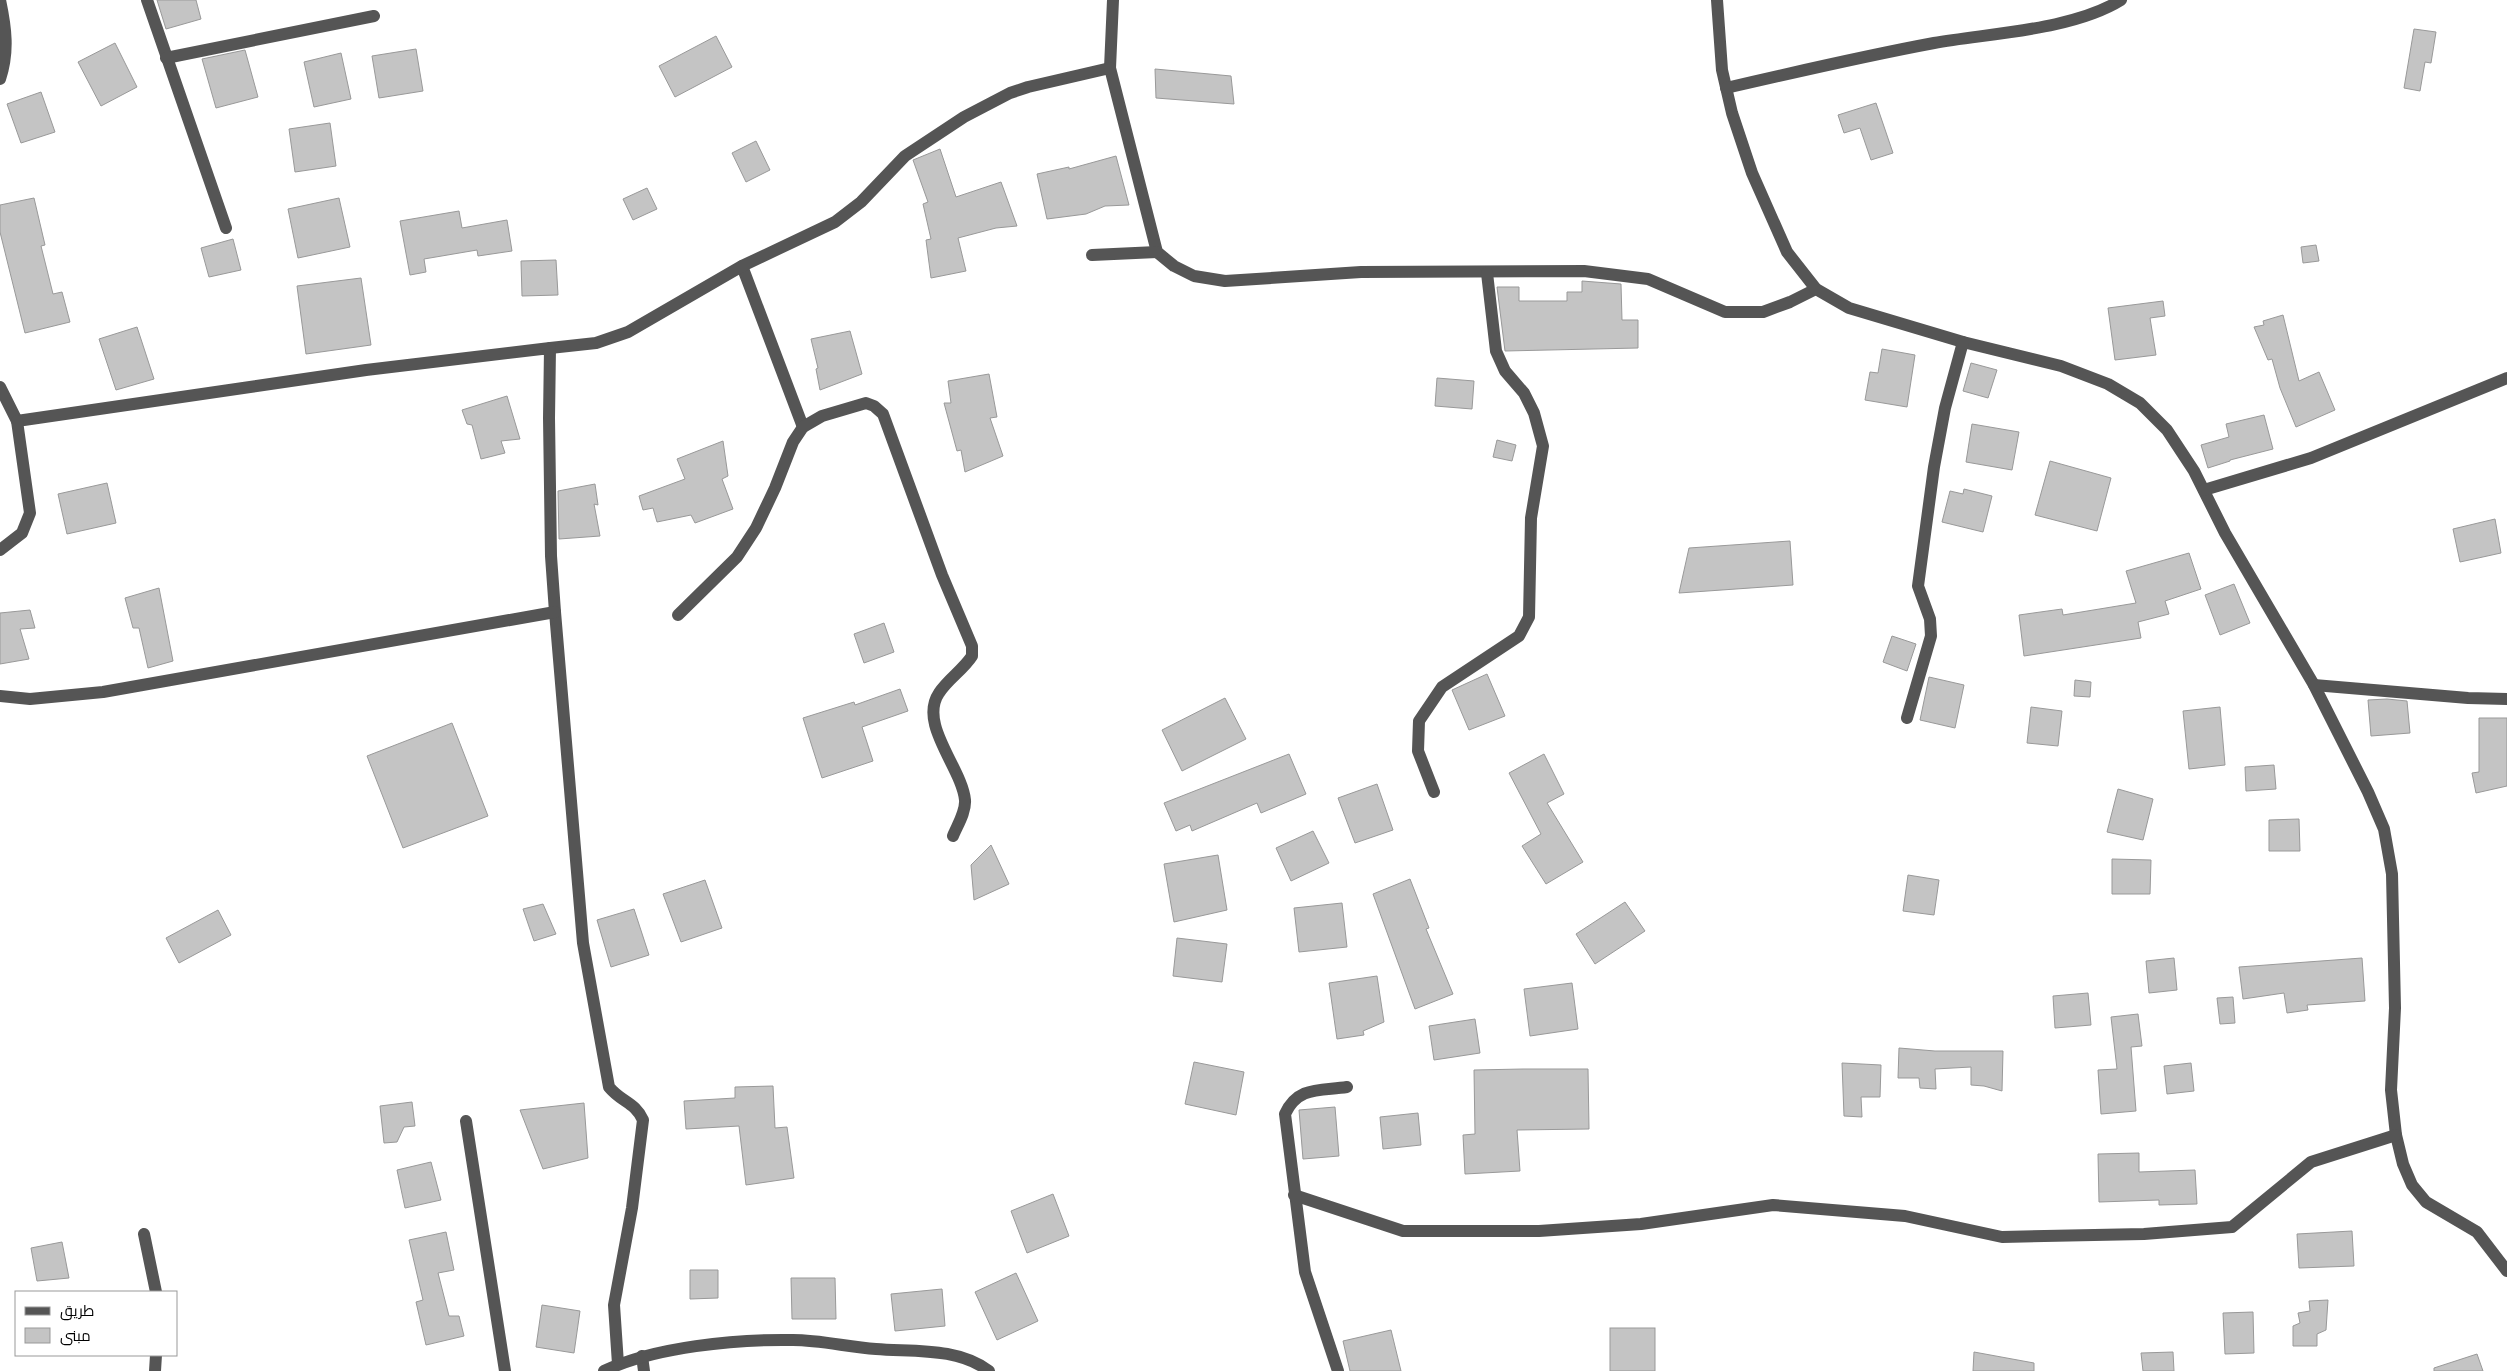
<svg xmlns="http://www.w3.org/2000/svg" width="2507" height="1371" font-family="'IBM Plex Sans',Cairo,sans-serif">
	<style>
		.building { fill: #c4c4c4; stroke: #999 }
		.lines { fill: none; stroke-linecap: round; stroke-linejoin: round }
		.minor { stroke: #555; stroke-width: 12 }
	</style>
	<rect width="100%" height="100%" fill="#fff"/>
	<!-- building -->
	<g class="building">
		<path d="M 157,0 L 196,0 L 201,19 L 166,29 Z"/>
		<path d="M 2414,29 L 2436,32 L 2431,63 L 2425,62 L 2420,91 L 2404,88 Z"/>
		<path d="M 716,36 L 732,67 L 675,97 L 659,66 Z"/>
		<path d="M 115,43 L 137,87 L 101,106 L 78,62 Z"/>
		<path d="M 416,49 L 423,91 L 379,98 L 372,56 Z"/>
		<path d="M 245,50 L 258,97 L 216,108 L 202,59 Z"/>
		<path d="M 341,53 L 351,99 L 314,107 L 304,62 Z"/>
		<path d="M 1155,69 L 1231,76 L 1234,104 L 1156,98 Z"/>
		<path d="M 41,92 L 55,132 L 21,143 L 7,104 Z"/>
		<path d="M 1876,103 L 1893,153 L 1871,160 L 1860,128 L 1844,133 L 1838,115 Z"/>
		<path d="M 330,123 L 336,166 L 295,172 L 289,129 Z"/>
		<path d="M 756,141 L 770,170 L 746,182 L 732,153 Z"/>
		<path d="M 940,149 L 956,197 L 1001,182 L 1017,226 L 996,228 L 958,238 L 966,271 L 931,278 L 926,240 L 931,239 L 923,204 L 928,202 L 913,160 Z"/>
		<path d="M 1116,156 L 1129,205 L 1105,206 L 1086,214 L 1047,219 L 1037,174 L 1069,167 L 1069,169 Z"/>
		<path d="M 647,188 L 657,209 L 633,220 L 623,199 Z"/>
		<path d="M 34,198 L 45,245 L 41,246 L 53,294 L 62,292 L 70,322 L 25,333 L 0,232 L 0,205 Z"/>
		<path d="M 339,198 L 350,247 L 298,258 L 288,209 Z"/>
		<path d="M 459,211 L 462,228 L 507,220 L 512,251 L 478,256 L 477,250 L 424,259 L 426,272 L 410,275 L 400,221 Z"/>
		<path d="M 233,239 L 241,270 L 209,277 L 201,248 Z"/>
		<path d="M 2316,245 L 2319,261 L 2303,263 L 2301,247 Z"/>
		<path d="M 556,260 L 558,295 L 522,296 L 521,261 Z"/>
		<path d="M 361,278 L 371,345 L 306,354 L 297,286 Z"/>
		<path d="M 1582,281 L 1621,284 L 1622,320 L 1638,320 L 1638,348 L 1505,351 L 1497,287 L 1519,287 L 1519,301 L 1567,301 L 1567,292 L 1582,292 Z"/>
		<path d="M 2163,301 L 2165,316 L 2150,318 L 2156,355 L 2115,360 L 2108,308 Z"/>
		<path d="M 2283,315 L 2299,381 L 2319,372 L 2335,410 L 2296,427 L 2280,388 L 2272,359 L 2268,360 L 2254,327 L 2264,325 L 2263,321 Z"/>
		<path d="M 137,327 L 154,379 L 116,390 L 99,339 Z"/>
		<path d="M 850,331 L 862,374 L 820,390 L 816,369 L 818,368 L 811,339 Z"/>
		<path d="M 1882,349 L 1915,355 L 1907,407 L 1865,400 L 1870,372 L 1878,373 Z"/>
		<path d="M 1971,363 L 1997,370 L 1988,398 L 1963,391 Z"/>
		<path d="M 989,374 L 997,417 L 990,418 L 1003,456 L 965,472 L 961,450 L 957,451 L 944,403 L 951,403 L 948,381 Z"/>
		<path d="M 1437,378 L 1474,381 L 1472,409 L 1435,406 Z"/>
		<path d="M 507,396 L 520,439 L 501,441 L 505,453 L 481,459 L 472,425 L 467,424 L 462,410 Z"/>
		<path d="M 2264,415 L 2273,449 L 2230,460 L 2230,461 L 2208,468 L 2201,445 L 2229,437 L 2226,424 Z"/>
		<path d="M 1972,424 L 2019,432 L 2012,470 L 1966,462 Z"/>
		<path d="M 1497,440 L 1516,445 L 1512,461 L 1493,457 Z"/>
		<path d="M 723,441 L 728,476 L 722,479 L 733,509 L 695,523 L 691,515 L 657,522 L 653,508 L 643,510 L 639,496 L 685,479 L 677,459 Z"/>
		<path d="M 2050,461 L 2111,478 L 2097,531 L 2035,515 Z"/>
		<path d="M 107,483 L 116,523 L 67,534 L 58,494 Z"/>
		<path d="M 595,484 L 598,505 L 594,504 L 600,536 L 559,539 L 558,491 Z"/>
		<path d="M 1964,489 L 1992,496 L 1983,532 L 1942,522 L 1950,491 L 1963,494 Z"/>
		<path d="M 2495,519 L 2501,553 L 2460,562 L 2453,529 Z"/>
		<path d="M 1790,541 L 1793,585 L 1679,593 L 1689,548 Z"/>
		<path d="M 2189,553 L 2201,589 L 2165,601 L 2169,614 L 2138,622 L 2141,638 L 2024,656 L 2019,615 L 2062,609 L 2063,615 L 2136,603 L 2126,571 Z"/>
		<path d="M 2234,584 L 2250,623 L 2220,635 L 2205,595 Z"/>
		<path d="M 159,588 L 173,661 L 148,668 L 139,628 L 133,628 L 125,598 Z"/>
		<path d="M 30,610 L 35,628 L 20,629 L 29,659 L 0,664 L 0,613 Z"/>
		<path d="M 884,623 L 894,652 L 864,663 L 854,634 Z"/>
		<path d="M 1892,636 L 1916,644 L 1907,671 L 1883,662 Z"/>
		<path d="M 1487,674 L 1505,716 L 1469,730 L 1452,690 Z"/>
		<path d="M 1929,677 L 1964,685 L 1955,728 L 1920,720 Z"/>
		<path d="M 2075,680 L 2091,682 L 2090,697 L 2074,696 Z"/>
		<path d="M 900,689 L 908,711 L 862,727 L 873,761 L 822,778 L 803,718 L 854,702 L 855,705 Z"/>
		<path d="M 1225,698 L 1246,739 L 1182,771 L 1162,730 Z"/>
		<path d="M 2387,699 L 2407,701 L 2410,733 L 2371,736 L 2368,700 Z"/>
		<path d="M 2031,707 L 2062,711 L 2058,746 L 2027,743 Z"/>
		<path d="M 2220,707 L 2225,765 L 2189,769 L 2183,711 Z"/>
		<path d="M 2479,718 L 2507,718 L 2507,786 L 2476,793 L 2472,773 L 2479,772 Z"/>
		<path d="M 452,723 L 488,816 L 403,848 L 367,756 Z"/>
		<path d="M 1289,754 L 1306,794 L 1261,813 L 1257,803 L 1192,831 L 1190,825 L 1176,831 L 1164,803 Z"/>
		<path d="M 1544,754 L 1564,794 L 1547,803 L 1583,862 L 1546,884 L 1522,846 L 1541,834 L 1509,773 Z"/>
		<path d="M 2274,765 L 2276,789 L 2246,791 L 2245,767 Z"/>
		<path d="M 1377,784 L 1393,830 L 1355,843 L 1338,798 Z"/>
		<path d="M 2118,789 L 2153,799 L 2143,840 L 2107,832 Z"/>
		<path d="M 2299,819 L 2300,851 L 2269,851 L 2269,820 Z"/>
		<path d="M 1313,831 L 1329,863 L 1291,881 L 1276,848 Z"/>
		<path d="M 991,845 L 1009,884 L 974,900 L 971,865 Z"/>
		<path d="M 1218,855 L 1227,910 L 1174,922 L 1164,864 Z"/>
		<path d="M 2112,859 L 2151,860 L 2150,894 L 2112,894 Z"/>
		<path d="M 1908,875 L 1939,880 L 1934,915 L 1903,911 Z"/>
		<path d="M 1410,879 L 1429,928 L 1426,929 L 1453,994 L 1415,1009 L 1373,894 Z"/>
		<path d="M 705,880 L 722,928 L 681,942 L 663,894 Z"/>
		<path d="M 1625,902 L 1645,931 L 1595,964 L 1576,934 Z"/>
		<path d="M 1342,903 L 1347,947 L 1299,952 L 1294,908 Z"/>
		<path d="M 543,904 L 556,934 L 534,941 L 523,909 Z"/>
		<path d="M 634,909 L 649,955 L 611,967 L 597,920 Z"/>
		<path d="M 218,910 L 231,935 L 179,963 L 166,938 Z"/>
		<path d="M 1177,938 L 1227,944 L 1222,982 L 1173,976 Z"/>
		<path d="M 2174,958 L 2177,990 L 2149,993 L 2146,961 Z"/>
		<path d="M 2362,958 L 2365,1001 L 2307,1005 L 2308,1010 L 2287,1013 L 2284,993 L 2243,999 L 2239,967 Z"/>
		<path d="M 1377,976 L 1384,1022 L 1363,1031 L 1364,1035 L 1337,1039 L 1329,983 Z"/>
		<path d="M 1572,983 L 1578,1029 L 1530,1036 L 1524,989 Z"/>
		<path d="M 2088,993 L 2091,1025 L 2055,1028 L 2053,996 Z"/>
		<path d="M 2233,997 L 2235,1023 L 2220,1024 L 2217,998 Z"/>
		<path d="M 2138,1014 L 2142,1046 L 2131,1047 L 2136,1111 L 2101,1114 L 2098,1070 L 2117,1069 L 2111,1017 Z"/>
		<path d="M 1475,1019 L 1480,1053 L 1434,1060 L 1429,1026 Z"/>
		<path d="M 1899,1048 L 1935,1051 L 2003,1051 L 2002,1091 L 1984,1086 L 1971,1085 L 1971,1067 L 1935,1069 L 1936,1089 L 1920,1088 L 1919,1078 L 1898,1078 Z"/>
		<path d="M 1194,1062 L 1244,1072 L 1236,1115 L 1185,1104 Z"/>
		<path d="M 1842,1063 L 1881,1065 L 1880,1097 L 1861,1097 L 1862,1117 L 1844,1116 Z"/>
		<path d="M 2191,1063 L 2194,1091 L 2167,1094 L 2164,1066 Z"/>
		<path d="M 1523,1069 L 1588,1069 L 1589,1129 L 1517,1130 L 1520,1171 L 1465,1174 L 1463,1135 L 1475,1134 L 1474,1070 Z"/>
		<path d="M 773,1086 L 775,1128 L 787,1127 L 794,1178 L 746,1185 L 739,1126 L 686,1129 L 684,1101 L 735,1098 L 735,1087 Z"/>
		<path d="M 412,1102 L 415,1126 L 404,1127 L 397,1142 L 384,1143 L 380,1106 Z"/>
		<path d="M 584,1103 L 588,1158 L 543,1169 L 520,1110 Z"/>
		<path d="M 1335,1107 L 1339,1156 L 1303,1159 L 1299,1110 Z"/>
		<path d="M 1418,1113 L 1421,1145 L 1383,1149 L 1380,1117 Z"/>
		<path d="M 2139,1153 L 2139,1172 L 2195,1170 L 2197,1204 L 2159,1205 L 2159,1200 L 2099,1202 L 2098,1154 Z"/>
		<path d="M 431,1162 L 441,1200 L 405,1208 L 397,1170 Z"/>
		<path d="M 1053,1194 L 1069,1236 L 1027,1253 L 1011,1211 Z"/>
		<path d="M 2352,1231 L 2354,1266 L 2299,1268 L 2297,1234 Z"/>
		<path d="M 446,1232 L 454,1270 L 438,1273 L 449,1316 L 459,1316 L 464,1336 L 426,1345 L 416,1302 L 423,1300 L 409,1240 Z"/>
		<path d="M 62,1242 L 69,1278 L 37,1281 L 31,1248 Z"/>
		<path d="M 690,1270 L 718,1270 L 718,1298 L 690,1299 Z"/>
		<path d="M 1016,1273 L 1038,1321 L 997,1340 L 975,1292 Z"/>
		<path d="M 791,1278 L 835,1278 L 836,1319 L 792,1319 Z"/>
		<path d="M 942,1289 L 945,1326 L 895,1331 L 891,1294 Z"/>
		<path d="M 2328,1300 L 2326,1330 L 2317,1334 L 2317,1346 L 2293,1346 L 2293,1326 L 2300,1323 L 2298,1313 L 2310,1311 L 2309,1301 Z"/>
		<path d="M 542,1305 L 580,1311 L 574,1353 L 536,1347 Z"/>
		<path d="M 2253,1312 L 2254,1353 L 2225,1354 L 2223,1313 Z"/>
		<rect x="1610" y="1328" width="45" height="43"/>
		<path d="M 1391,1330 L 1401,1371 L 1350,1371 L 1343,1341 Z"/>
		<path d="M 1974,1352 L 2034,1363 L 2034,1371 L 1973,1371 Z"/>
		<path d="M 2173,1352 L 2174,1371 L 2143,1371 L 2141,1353 Z"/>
		<path d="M 2477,1354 L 2483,1371 L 2434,1371 L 2434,1368 Z"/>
	</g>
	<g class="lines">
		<!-- minor -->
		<g class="minor">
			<path d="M 147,0 L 226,228"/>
			<path d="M 1113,0 L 1110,68 L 1157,252 L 1174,266 L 1194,276 L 1225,281 L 1361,272 L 1584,271 L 1648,279 L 1725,312 L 1763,312 L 1790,302 L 1816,289"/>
			<path d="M 1717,0 L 1722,70 L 1732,113 L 1752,173 L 1787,252 L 1816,289 L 1849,308 L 1963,342 L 2061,366 L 2108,384 L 2140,403 L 2167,430 L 2194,471 L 2225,533 L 2314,685 L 2368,792 L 2384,829 L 2392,874 L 2395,1008 L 2391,1090 L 2396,1135 L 2403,1164 L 2412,1185 L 2426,1202 L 2477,1232 L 2507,1271"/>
			<path d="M 166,58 L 374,16"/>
			<path d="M 0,79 C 9,52 6,28 0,0"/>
			<path d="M 1726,88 C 1795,72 1864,56 1934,43 C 1991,33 2073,30 2121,0"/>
			<path d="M 1092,255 L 1157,252"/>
			<path d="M 742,266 L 803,427"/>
			<path d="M 550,348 L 596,343 L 628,332 L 742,266 L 835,222 L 861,202 L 905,156 L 964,117 L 1010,93 L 1028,87 L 1110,68"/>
			<path d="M 0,387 L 17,421 L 366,370 L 550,348 L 549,418 L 551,556 L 555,612 L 583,943 L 609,1087 C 621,1102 635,1102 643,1120 L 632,1208 L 614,1305 L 618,1364"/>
			<path d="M 2204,490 L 2311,458 L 2507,378"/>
			<path d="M 0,550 L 22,533 L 30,513 L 17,421"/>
			<path d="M 678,615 L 737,557 L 756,528 L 775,488 L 793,442 L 803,427 L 822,416 L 866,403 L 874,406 L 883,414 L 942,575 L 972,646 L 972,656 C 963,670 948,679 939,693 C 918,724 962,768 965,800 C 966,812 957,826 953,836"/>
			<path d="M 2314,685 L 2468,698 L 2507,699"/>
			<path d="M 0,696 L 30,699 L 103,692 L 555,612"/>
			<path d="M 1907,718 L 1931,636 L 1930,619 L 1918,586 L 1934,467 L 1945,408 L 1963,342"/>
			<path d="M 1434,792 L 1418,751 L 1419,721 L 1442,687 L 1519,636 L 1529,617 L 1531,518 L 1543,446 L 1534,413 L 1524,393 L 1505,371 L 1496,351 L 1487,273"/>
			<path d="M 466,1121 L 505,1371"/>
			<path d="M 1294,1195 L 1403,1231 L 1539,1231 L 1641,1224 L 1773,1205 L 1905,1216 L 2002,1237 L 2144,1234 L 2232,1227 L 2311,1162 L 2396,1135"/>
			<path d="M 144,1234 L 156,1292"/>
			<path d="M 642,1356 L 644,1371"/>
			<path d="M 155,1371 L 156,1355"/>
			<path d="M 604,1371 C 654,1347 736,1339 793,1340 C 820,1340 848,1347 876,1349 C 913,1352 957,1347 989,1371"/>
			<path d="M 1338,1371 L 1305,1272 L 1285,1114 C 1298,1086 1320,1091 1347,1087"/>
		</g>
	</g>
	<!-- legend -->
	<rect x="15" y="1291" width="162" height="65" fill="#ffffff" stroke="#999999"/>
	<rect x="25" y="1307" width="25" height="8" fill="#555555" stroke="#999999"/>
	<text x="60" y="1316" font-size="15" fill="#000000">طريق</text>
	<rect x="25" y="1328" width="25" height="15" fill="#c4c4c4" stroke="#999999"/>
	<text x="60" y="1341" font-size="15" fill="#000000">مبنى</text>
</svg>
